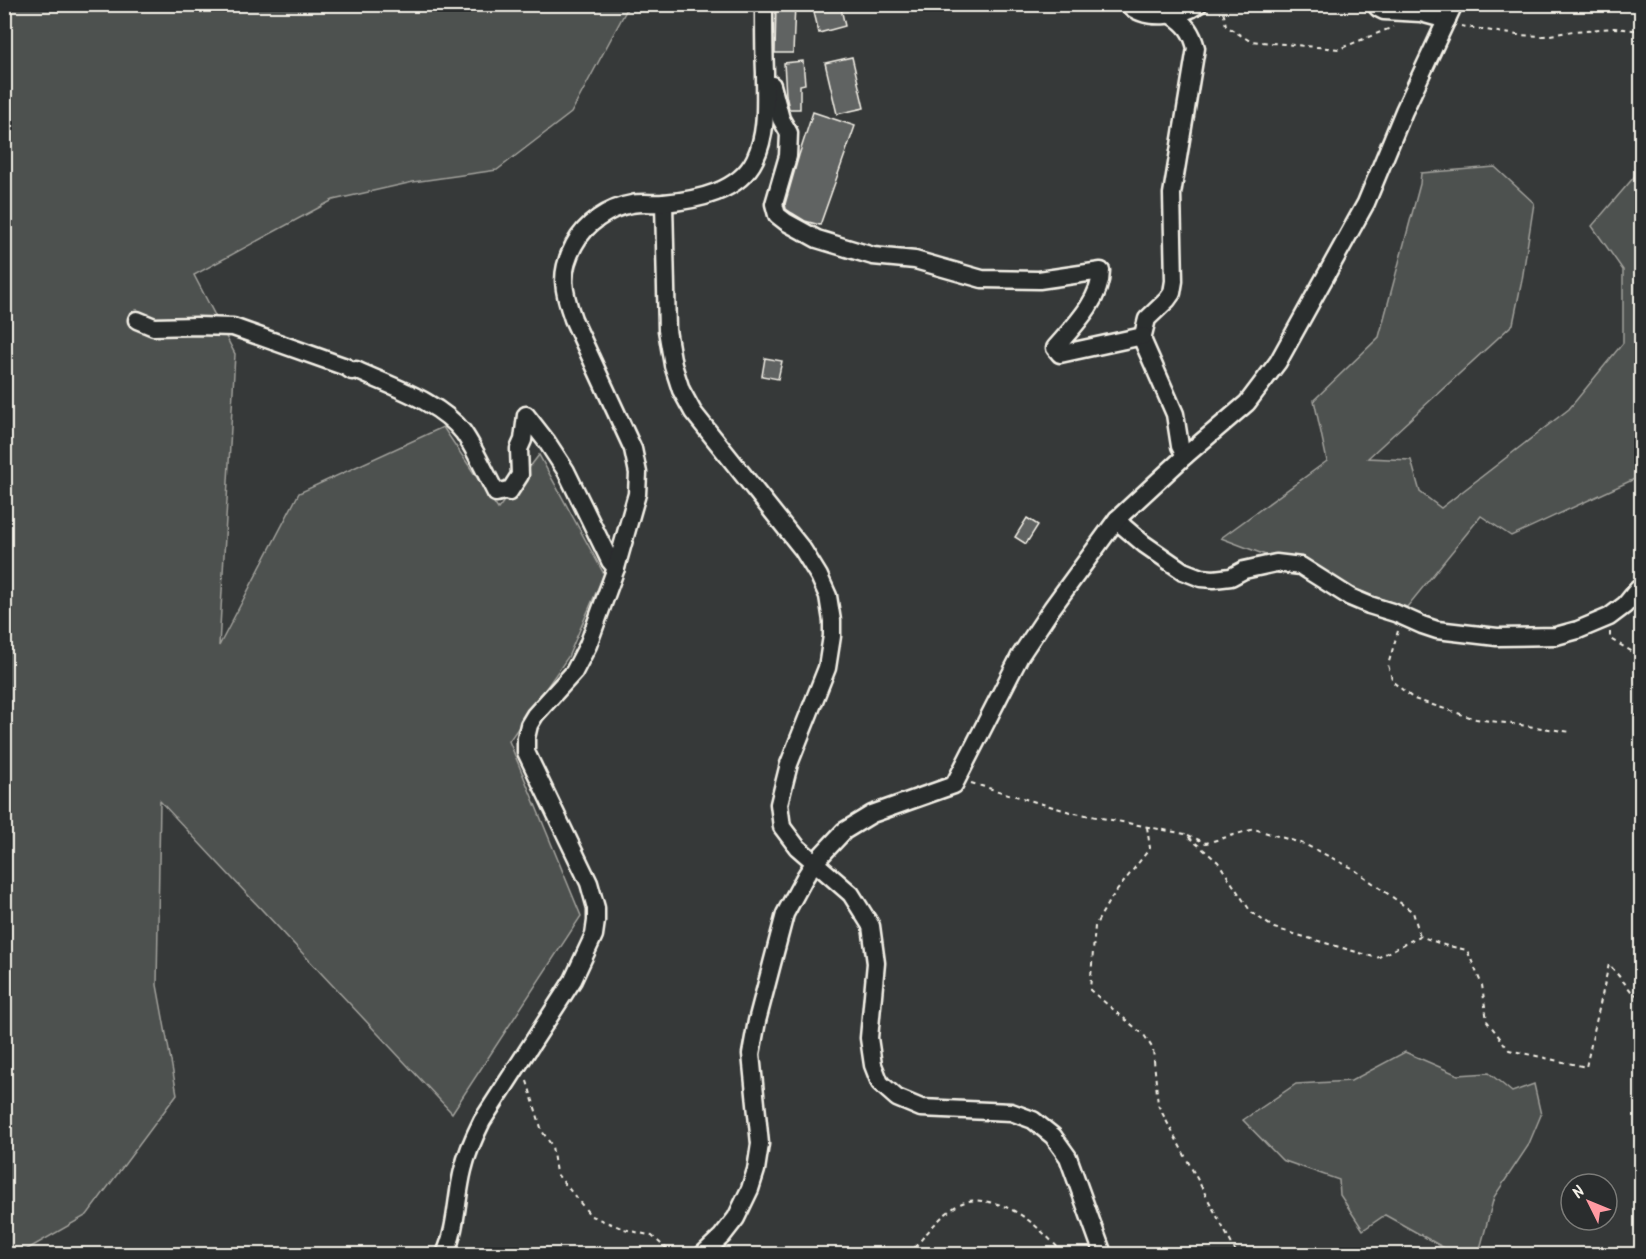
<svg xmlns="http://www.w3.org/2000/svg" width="1646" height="1259" font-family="Kalam,sans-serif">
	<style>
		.green { fill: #4e514f; stroke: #a1a19c; stroke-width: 1.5 }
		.building { fill: #616362; stroke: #f4f1e8; stroke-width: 1.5 }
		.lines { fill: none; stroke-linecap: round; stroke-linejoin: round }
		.minor-casing { stroke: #f4f1e8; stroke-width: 21 }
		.path { stroke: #f4f1e8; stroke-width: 2; stroke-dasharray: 4.5 4.5; stroke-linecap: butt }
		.minor { stroke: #2a2d2e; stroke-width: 16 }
	</style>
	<rect width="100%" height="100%" fill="#363939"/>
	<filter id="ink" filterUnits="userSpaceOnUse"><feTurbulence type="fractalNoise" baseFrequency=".0167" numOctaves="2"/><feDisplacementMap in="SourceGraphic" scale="12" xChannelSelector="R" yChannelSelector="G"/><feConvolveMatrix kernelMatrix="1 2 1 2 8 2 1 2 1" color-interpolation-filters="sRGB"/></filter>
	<g filter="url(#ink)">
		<!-- green -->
		<g class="green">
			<path d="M 4,5 L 629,5 L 571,113 L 497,170 L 413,182 L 333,200 L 194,275 L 235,354 L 219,646 L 299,493 L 443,427 L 498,509 L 539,455 L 604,574 L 568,657 L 509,741 L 581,916 L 452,1113 L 160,801 L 157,985 L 177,1094 L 87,1215 L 19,1254 L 4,1254 Z"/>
			<path d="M 1495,167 L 1534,203 L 1522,280 L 1513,324 L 1368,458 L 1411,460 L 1420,492 L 1441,508 L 1569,409 L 1623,343 L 1623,270 L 1592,226 L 1641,169 L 1641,476 L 1511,536 L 1481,516 L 1407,607 L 1376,597 L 1221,538 L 1327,461 L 1314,400 L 1379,337 L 1420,184 L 1421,173 Z"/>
			<path d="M 1405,1052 L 1458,1075 L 1489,1073 L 1512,1092 L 1534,1084 L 1541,1115 L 1528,1146 L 1494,1197 L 1480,1249 L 1474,1254 L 1455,1254 L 1385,1215 L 1363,1230 L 1340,1195 L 1339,1180 L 1282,1160 L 1243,1120 L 1296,1084 L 1351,1081 Z"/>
		</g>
		<!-- building -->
		<g class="building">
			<path d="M 776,4 L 795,4 L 793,53 L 775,53 Z"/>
			<path d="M 812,4 L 840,4 L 845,26 L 819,33 Z"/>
			<path d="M 852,57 L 864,108 L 837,114 L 825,63 Z"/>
			<path d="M 803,61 L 805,84 L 800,85 L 800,109 L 789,109 L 786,95 L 784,63 Z"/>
			<path d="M 813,112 L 855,126 L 820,225 L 805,221 L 792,213 L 786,209 L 785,204 L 799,155 Z"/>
			<path d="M 765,358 L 782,361 L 778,379 L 762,376 Z"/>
			<path d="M 1027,518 L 1038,525 L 1026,544 L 1015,537 Z"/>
		</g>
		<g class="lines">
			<!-- minor casing -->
			<g class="minor-casing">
				<g id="minor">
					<path d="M 1128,4 C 1144,21 1182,17 1199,4"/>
					<path d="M 1375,4 L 1378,8 L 1384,11 L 1421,13 L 1447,20"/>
					<path d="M 1172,15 C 1186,24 1192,32 1196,48 L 1172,194 L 1174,281 L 1172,293 L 1167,300 L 1147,319 L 1142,339 L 1175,414 L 1180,446 L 1185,456"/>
					<path d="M 772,85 L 781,119 L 789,133 L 788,156 L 774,204 L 777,215 L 786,222 L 817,239 L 873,256 L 915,260 L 982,279 L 1039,280 L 1101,271 C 1101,300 1073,327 1055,348 L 1060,354 L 1143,336"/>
					<path d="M 664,203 L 667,330 L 673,365 L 681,390 L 693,412 L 803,550 L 819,576 L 828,596 L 832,621 L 832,636 L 827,668 L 789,764 L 779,804 L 782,827 L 797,847 L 851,894 L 871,926 L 876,963 L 869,1038 L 873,1065 L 880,1083 L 897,1098 L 921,1108 L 1011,1112 L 1033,1120 L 1053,1136 L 1068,1157 L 1103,1254"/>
					<path d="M 137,320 L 154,327 L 197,326 L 233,327 L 346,367 L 352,371 L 356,370 C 390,386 439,401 463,432 C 475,449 486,474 496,493 L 508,490 L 509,492 L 520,475 L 519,449 L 523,440 L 526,415 L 547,442 L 566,471 L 610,561 L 616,568"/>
					<path d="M 1117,519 L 1124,527 L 1144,544 L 1183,571 L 1201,578 L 1214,579 L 1231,577 L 1244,570 L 1276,563 L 1301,566 L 1350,597 L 1369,605 L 1395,613 L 1422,625 L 1437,630 L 1497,637 L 1556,636 L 1578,630 L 1609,617 L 1625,605 L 1638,589 L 1642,590"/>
					<path d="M 445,1254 C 457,1228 456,1198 463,1170 C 467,1152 474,1137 482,1121 L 573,980 L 594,935 L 596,921 L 596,908 L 589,883 L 526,752 L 526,738 L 529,725 L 535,715 L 574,672 L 588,645 L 616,568 L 637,494 L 638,473 L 633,449 L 573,319 C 563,291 559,273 574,245 C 585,224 608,208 632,204 C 642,202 654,204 664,203 C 697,200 739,192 755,159 C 768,132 765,102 765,73 C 764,50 764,27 764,4"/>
					<path d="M 703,1254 L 722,1236 L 736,1218 L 750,1189 L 756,1170 L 760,1144 L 751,1054 L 757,1021 L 785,914 L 805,877 L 814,863 L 844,831 L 872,814 L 954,785 L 1020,656 L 1052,608 L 1117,519 L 1185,456 L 1247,403 L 1278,362 L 1366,203 L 1404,111 L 1454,4"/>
				</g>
			</g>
			<!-- path -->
			<g class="path">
				<path d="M 1222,4 L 1226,26 L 1250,41 L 1339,49 L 1393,27"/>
				<path d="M 1461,26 L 1517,35 L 1544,36 L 1573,31 L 1614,28 L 1642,31"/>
				<path d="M 1398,631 L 1388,665 L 1393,682 L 1414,699 L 1476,719 L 1571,732"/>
				<path d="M 1610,632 L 1610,639 L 1642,657"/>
				<path d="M 1635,715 L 1642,718"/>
				<path d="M 971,783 L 1070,812 L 1185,834 L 1218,862 L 1251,912 L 1274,928 L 1377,958 L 1420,936 L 1444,945 L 1467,950 L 1482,985 L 1487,1021 L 1509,1050 L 1586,1067 L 1609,964 L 1631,991 L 1642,999"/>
				<path d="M 1147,827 L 1150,848 L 1109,901 L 1095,926 L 1090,990 L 1144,1035 L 1153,1049 L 1158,1105 L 1237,1254"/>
				<path d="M 1188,835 L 1206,843 L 1254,829 L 1304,844 L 1352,868 L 1413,912 L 1420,936"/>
				<path d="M 527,1081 L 542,1131 L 552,1146 L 556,1173 L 591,1216 L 624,1229 L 652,1236 L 670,1252 L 670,1254"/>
				<path d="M 909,1254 C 923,1238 939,1216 958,1205 C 969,1199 978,1200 989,1202 C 1021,1208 1043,1232 1064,1254"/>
			</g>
			<!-- minor -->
			<use href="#minor" class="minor"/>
		</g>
	</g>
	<!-- margin -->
	<rect width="1646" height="1259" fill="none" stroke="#2a2d2e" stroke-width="24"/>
	<rect x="12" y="12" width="1622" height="1235" fill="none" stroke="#f4f1e8" stroke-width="2" filter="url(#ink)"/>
	<!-- north arrow -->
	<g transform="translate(1589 1202) rotate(313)"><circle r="28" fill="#2a2d2e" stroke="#7b7b78" stroke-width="1.5"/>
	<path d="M0-4.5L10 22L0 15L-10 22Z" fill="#ff9aa2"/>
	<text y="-9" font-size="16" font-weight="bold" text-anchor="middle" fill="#f4f1e8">N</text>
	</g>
</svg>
